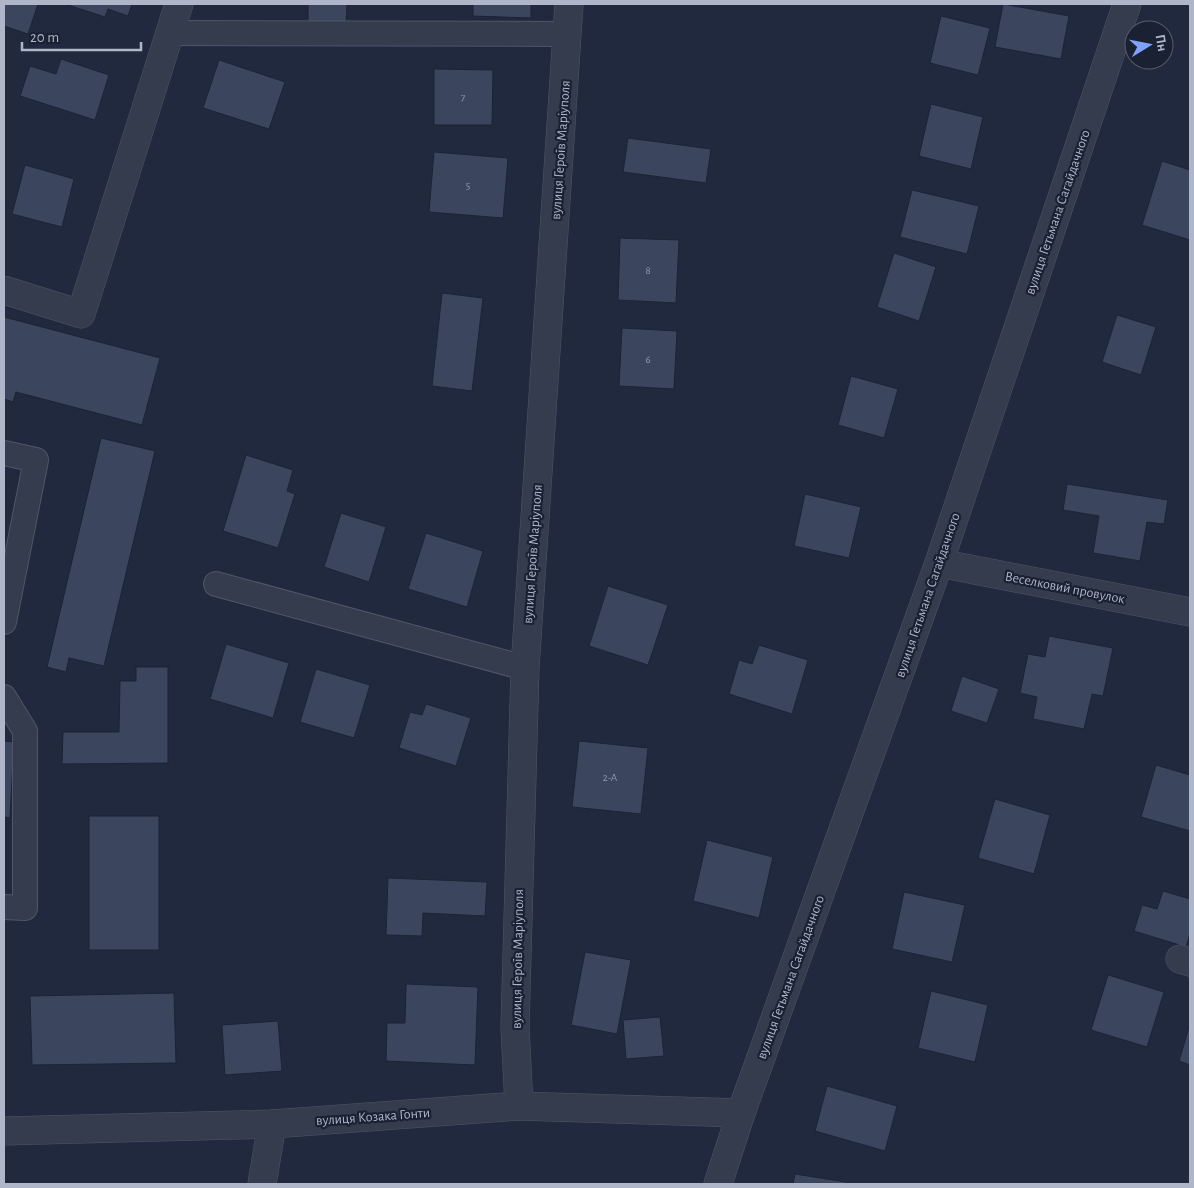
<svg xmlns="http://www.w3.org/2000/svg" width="1194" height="1188" font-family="'Alegreya Sans',sans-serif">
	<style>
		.building { fill: #3c455e; stroke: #1c2334 }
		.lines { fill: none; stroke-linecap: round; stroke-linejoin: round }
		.lane-casing { stroke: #505668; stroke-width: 26 }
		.street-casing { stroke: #505668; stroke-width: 29 }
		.lane { stroke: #343c4d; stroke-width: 24 }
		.street { stroke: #343c4d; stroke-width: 28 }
		.labels { text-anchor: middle; stroke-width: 4.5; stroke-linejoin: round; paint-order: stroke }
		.number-label { font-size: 11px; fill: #939aae }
		.street-label { font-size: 14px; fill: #b0b6c9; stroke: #1a2132 }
	</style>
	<rect width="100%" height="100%" fill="#20293e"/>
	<!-- building -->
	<g class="building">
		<path d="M 4,4 L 38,4 L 28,34 L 4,26 Z"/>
		<path d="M 65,4 L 132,4 L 128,16 L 108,9 L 105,17 Z"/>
		<path d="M 308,4 L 347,4 L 346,24 L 308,23 Z"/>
		<path d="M 473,4 L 531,4 L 531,18 L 473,16 Z"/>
		<path d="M 1003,4 L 1069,16 L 1061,59 L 995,47 Z"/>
		<path d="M 941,16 L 990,28 L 978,75 L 930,63 Z"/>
		<path d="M 61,59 L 109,75 L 95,120 L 20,96 L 30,66 L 56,74 Z"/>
		<path d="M 219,60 L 285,82 L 269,129 L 203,108 Z"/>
		<path d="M 434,69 L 493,70 L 492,125 L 434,125 Z"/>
		<path d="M 931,104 L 983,117 L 971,169 L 919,156 Z"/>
		<path d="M 628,138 L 711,149 L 706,183 L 623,172 Z"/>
		<path d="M 434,152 L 508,158 L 503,218 L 429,212 Z"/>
		<path d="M 1162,161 L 1190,170 L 1190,240 L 1142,225 Z"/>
		<path d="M 25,165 L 74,179 L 62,227 L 12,214 Z"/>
		<path d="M 912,190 L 979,206 L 967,254 L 900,237 Z"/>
		<path d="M 620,238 L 679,240 L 676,303 L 618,300 Z"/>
		<path d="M 894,253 L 936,267 L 919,321 L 877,307 Z"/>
		<path d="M 442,293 L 483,298 L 472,391 L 432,386 Z"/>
		<path d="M 1117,315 L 1156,327 L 1141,375 L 1102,362 Z"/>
		<path d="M 4,317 L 160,358 L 142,425 L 16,392 L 13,402 L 4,399 Z"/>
		<path d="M 622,328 L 677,331 L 674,389 L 619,386 Z"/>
		<path d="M 851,376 L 898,389 L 884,438 L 838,425 Z"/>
		<path d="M 101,438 L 155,451 L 104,666 L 69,658 L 66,672 L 47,667 Z"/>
		<path d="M 246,455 L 293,470 L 287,491 L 295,494 L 278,548 L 223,531 Z"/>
		<path d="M 1067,484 L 1168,500 L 1164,524 L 1147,522 L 1140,561 L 1093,553 L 1099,516 L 1063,510 Z"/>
		<path d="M 805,494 L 861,507 L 849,558 L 794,546 Z"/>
		<path d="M 341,513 L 386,527 L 369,582 L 324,567 Z"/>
		<path d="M 426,533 L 483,551 L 467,607 L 408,589 Z"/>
		<path d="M 608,586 L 668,605 L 648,665 L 589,646 Z"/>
		<path d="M 1049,636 L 1113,648 L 1103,696 L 1092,694 L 1084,729 L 1033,719 L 1037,697 L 1020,693 L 1028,654 L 1045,657 Z"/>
		<path d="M 226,644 L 289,663 L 273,718 L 210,699 Z"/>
		<path d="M 759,645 L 808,660 L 792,714 L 729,694 L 739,660 L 752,664 Z"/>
		<path d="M 136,667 L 168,667 L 168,763 L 62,764 L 63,732 L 119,732 L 120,681 L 136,681 Z"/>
		<path d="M 316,669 L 370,685 L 354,738 L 300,722 Z"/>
		<path d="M 962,676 L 999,689 L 987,723 L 951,711 Z"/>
		<path d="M 426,704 L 471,718 L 456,766 L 399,748 L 410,712 L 422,715 Z"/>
		<path d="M 4,741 L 14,742 L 10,818 L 4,817 Z"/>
		<path d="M 579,741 L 648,748 L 641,814 L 572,807 Z"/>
		<path d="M 1156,765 L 1190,775 L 1190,831 L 1141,817 Z"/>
		<path d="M 995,799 L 1050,815 L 1034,874 L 978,858 Z"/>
		<rect x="89" y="816" width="70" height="134"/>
		<path d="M 707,840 L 773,857 L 759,918 L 693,901 Z"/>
		<path d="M 388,878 L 487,882 L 485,916 L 423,913 L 422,936 L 386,935 Z"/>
		<path d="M 1163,891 L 1190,899 L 1190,933 L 1186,947 L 1134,931 L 1142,905 L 1157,909 Z"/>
		<path d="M 904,892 L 965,905 L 952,962 L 892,949 Z"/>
		<path d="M 585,952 L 631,960 L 617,1034 L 571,1025 Z"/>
		<path d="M 1108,975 L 1164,992 L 1147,1047 L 1091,1030 Z"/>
		<path d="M 406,984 L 478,987 L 475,1065 L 386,1061 L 387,1023 L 405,1023 Z"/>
		<path d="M 931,991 L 988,1005 L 975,1062 L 918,1048 Z"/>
		<path d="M 174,993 L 176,1063 L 32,1065 L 30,996 Z"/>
		<path d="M 660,1017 L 664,1056 L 626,1059 L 623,1020 Z"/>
		<path d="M 278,1021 L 282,1071 L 225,1075 L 222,1025 Z"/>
		<path d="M 1190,1024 L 1190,1065 L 1179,1061 Z"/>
		<path d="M 827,1086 L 897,1106 L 885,1151 L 815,1131 Z"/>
		<path d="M 795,1174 L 846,1182 L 846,1184 L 793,1184 Z"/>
	</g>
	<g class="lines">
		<!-- lane casing -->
		<g class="lane-casing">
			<g id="lane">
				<path d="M 170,33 L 568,34"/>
				<path d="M 4,453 L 36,460 L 4,622"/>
				<path d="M 216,584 L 525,668"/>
				<path d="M 4,697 L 25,731 L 25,908 L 4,907"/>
			</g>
		</g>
		<!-- street casing -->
		<g class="street-casing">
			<g id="street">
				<path d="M 4,290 L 81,314 L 179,4"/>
				<path d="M 939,563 L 1190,612"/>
				<path d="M 1180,959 L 1190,962"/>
				<path d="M 519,1106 L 515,1027 L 525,668 L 569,4"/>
				<path d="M 4,1131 L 272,1124 L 519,1106 L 741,1113"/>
				<path d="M 262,1184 L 272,1124"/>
				<path d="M 718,1184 L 741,1113 L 939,563 L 1127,4"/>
			</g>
		</g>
		<!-- lane -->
		<use href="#lane" class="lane"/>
		<!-- street -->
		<use href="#street" class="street"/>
	</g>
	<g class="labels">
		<!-- number labels -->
		<g class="number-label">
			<text x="463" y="101">7</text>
			<text x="468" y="189">5</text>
			<text x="648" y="274">8</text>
			<text x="648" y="363">6</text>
			<text x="610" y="781">2-А</text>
		</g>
		<!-- street labels -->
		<g class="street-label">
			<text transform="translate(560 150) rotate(-86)" y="5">вулиця Героїв Маріуполя</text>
			<text transform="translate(1057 212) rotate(-71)" y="5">вулиця Гетьмана Сагайдачного</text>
			<text transform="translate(532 554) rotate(-86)" y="5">вулиця Героїв Маріуполя</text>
			<text transform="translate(1065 587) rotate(11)" y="5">Веселковий провулок</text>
			<text transform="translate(927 595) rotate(-71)" y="5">вулиця Гетьмана Сагайдачного</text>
			<text transform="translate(517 959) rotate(-89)" y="5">вулиця Героїв Маріуполя</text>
			<text transform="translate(790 977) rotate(-70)" y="5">вулиця Гетьмана Сагайдачного</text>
			<text transform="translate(373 1116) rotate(-4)" y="5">вулиця Козака Гонти</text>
		</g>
	</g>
	<!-- border -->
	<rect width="1194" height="1188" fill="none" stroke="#b0b6c9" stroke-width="10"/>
	<!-- north arrow -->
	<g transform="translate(1149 45) rotate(80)"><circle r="24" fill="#1a2132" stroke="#565d6e"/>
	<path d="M0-4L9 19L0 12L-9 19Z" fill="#7fa1ff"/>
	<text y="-8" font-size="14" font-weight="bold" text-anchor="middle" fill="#b0b6c9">Пн</text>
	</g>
	<!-- scale -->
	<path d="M22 42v8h119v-8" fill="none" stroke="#b0b6c9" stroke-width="2.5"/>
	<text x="30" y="42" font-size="15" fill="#b0b6c9" stroke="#1a2132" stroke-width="4" paint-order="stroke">20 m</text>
</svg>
